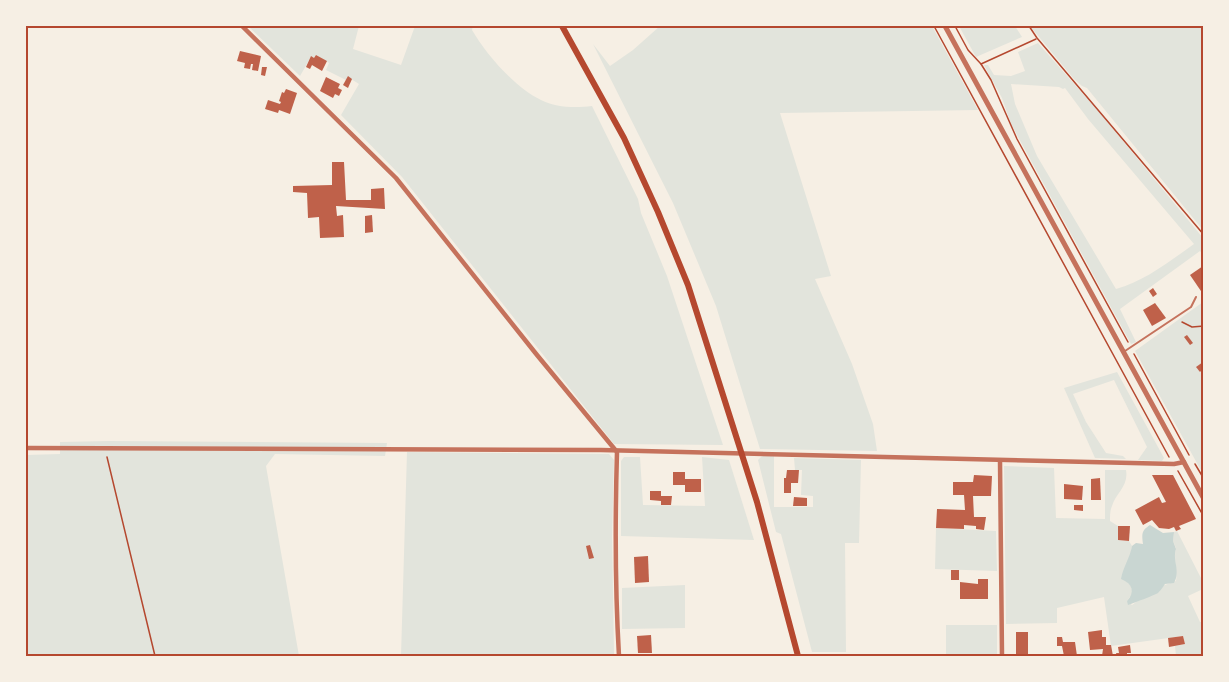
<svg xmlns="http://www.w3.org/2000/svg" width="1229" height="682" font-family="Poppins,sans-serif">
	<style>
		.green { fill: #e2e4dc; fill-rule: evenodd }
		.water { fill: #c9d6d2 }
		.building { fill: #bf614a }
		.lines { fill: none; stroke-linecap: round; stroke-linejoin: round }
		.path { stroke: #b5482f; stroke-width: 1.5 }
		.service { stroke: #c5725c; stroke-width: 2 }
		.minor { stroke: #c5725c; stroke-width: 4.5 }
		.tertiary { stroke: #c5725c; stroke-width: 5 }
		.secondary { stroke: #b5482f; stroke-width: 6 }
		.neatline { fill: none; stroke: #b5482f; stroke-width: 2 }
	</style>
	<rect width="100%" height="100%" fill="#f6efe4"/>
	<!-- green -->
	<g class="green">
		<path d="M 248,26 L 359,26 L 353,49 L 401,65 L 415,26 L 473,26 L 472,30 C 486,54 515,88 541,100 C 556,108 576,108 592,106 L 638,199 L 641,213 L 667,276 L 723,445 L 614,444 L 402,177 L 341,115 L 359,84 L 348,77 L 346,80 L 326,70 L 329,63 L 316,55 L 314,58 L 311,57 L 300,76 Z"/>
		<path d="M 660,26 L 932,26 L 978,110 L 780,113 L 831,276 L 815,279 L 852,364 L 873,424 L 877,451 L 760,449 L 716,306 L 673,203 L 593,44 L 610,66 L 633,50 Z"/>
		<path d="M 959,26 L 1015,26 L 1022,37 L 976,57 Z"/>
		<path d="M 1030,26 L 1203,26 L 1203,230 L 1087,88 L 1082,86 L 1074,79 Z"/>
		<path d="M 1038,43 L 1099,112 L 1203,238 L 1203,255 L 1200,251 L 1120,309 L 1136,342 L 1131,344 L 1011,124 L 1002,98 L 985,67 L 984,65 L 988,65 L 994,75 L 1011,76 L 1025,71 L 1018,52 ZM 1011,84 L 1059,87 L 1063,89 L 1065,88 L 1088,119 L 1194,244 C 1170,261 1145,281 1116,289 L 1037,156 L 1015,104 Z"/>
		<path d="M 1203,302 L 1203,362 L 1197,367 L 1200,372 L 1203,369 L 1203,474 L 1135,351 Z"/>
		<path d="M 1117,372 L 1164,458 L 1162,461 L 1138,460 L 1147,447 L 1114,380 L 1073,394 L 1086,422 L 1106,453 L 1123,456 L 1126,459 L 1095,458 L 1064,388 Z"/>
		<path d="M 109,441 L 387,443 L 385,456 L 275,454 L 266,466 L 299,656 L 26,656 L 26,455 L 60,454 L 60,442 Z"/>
		<path d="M 407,452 L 609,454 L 614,460 L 612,536 L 614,654 L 515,655 L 514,656 L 401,656 Z"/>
		<path d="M 762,456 L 774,456 L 774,507 L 813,507 L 813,496 L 801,495 L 802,470 L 795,470 L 794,458 L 861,460 L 859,543 L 845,543 L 846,652 L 812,652 L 781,534 L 776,532 L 758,460 Z"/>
		<path d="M 624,457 L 640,457 L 643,505 L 705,506 L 702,457 L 729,460 L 754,540 L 621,536 L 621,461 Z"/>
		<path d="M 1004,466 L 1054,468 L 1056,518 L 1105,519 L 1105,470 L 1126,470 C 1129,486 1116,493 1112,506 C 1110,510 1110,516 1110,521 L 1118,526 L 1118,540 L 1129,541 L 1132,546 L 1131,553 L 1128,563 L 1125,580 L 1131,586 L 1133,592 L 1127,601 L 1132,605 L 1142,598 L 1159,592 L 1162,586 L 1176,581 C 1178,569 1173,559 1176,548 L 1173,541 L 1174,532 L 1177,531 L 1203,582 L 1203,589 L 1188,596 L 1200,622 L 1203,622 L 1203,656 L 1176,656 L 1175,646 L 1185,644 L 1183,636 L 1111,646 L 1104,597 L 1057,608 L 1057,623 L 1006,624 Z"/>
		<path d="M 936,528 L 996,531 L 997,571 L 935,569 Z"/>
		<path d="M 685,585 L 685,628 L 622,629 L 622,588 Z"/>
		<rect x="946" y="625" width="51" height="31"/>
	</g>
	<!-- water -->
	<path class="water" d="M 1150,525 L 1163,533 L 1174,532 L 1173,541 L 1176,549 C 1172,560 1181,571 1174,583 L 1165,584 C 1163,587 1161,590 1158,593 C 1155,595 1131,604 1128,605 L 1127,601 C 1135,592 1133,584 1121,579 C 1123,567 1130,558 1132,546 L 1136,543 L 1143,544 C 1142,534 1141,531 1150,525 Z"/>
	<!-- building -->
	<g class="building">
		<path d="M 240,51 L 261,56 L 258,71 L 252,70 L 253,64 L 251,64 L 250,69 L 244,68 L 245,63 L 237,61 Z"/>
		<path d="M 316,55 L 327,61 L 322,71 L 312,65 L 310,69 L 306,67 L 311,56 L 314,58 Z"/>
		<path d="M 262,67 L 267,67 L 265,76 L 261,75 Z"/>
		<path d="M 348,76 L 352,79 L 348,88 L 343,85 Z"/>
		<path d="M 326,77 L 340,84 L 338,88 L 342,90 L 339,96 L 335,94 L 333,98 L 320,91 Z"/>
		<path d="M 286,89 L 297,93 L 290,114 L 279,110 L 278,113 L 265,109 L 268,100 L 280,104 L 281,102 L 279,101 L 282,92 L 284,93 Z"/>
		<path d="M 332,162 L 344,162 L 346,200 L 371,200 L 371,189 L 384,188 L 385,209 L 336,206 L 337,216 L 343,215 L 344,237 L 320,238 L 319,217 L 308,218 L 307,193 L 293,192 L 293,186 L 332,185 Z"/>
		<path d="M 372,215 L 373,232 L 365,233 L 365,216 Z"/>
		<path d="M 1203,266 L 1203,294 L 1190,275 Z"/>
		<path d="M 1153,288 L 1157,294 L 1153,297 L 1149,291 Z"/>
		<path d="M 1155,303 L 1166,318 L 1152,326 L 1143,310 Z"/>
		<path d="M 1187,335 L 1193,343 L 1190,345 L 1184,337 Z"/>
		<path d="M 1203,362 L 1203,369 L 1200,372 L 1196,367 Z"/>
		<path d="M 787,470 L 799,470 L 798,483 L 791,483 L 791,493 L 784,493 L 784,478 L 786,478 Z"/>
		<path d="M 673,472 L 685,472 L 685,479 L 701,479 L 701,492 L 685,492 L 685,485 L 673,485 Z"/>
		<path d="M 974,475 L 992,476 L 991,496 L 973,496 L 974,517 L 986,517 L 984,530 L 976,529 L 976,526 L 964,525 L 964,529 L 936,528 L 937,509 L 965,510 L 964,495 L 953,495 L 953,482 L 973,482 Z"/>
		<path d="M 1152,475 L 1173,475 L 1196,519 L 1179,526 L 1181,529 L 1176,531 L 1174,527 L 1169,529 L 1159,528 L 1152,520 L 1143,525 L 1135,510 L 1159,497 L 1162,503 L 1166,502 Z"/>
		<path d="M 1100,478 L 1101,500 L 1091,500 L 1091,479 Z"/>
		<path d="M 1064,484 L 1083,486 L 1082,500 L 1064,499 Z"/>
		<path d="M 650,491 L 661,491 L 661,496 L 672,496 L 671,505 L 661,505 L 661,501 L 650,500 Z"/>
		<path d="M 794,497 L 807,498 L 807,506 L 793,506 Z"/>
		<path d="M 1074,505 L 1083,505 L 1083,511 L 1074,510 Z"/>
		<path d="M 1118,526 L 1130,526 L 1129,541 L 1118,540 Z"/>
		<path d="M 590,545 L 594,558 L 589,559 L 586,546 Z"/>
		<path d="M 648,556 L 649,582 L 635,583 L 634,557 Z"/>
		<rect x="951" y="570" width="8" height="10"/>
		<path d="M 978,579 L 988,579 L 988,599 L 960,599 L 960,582 L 978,584 Z"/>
		<path d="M 1102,630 L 1102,637 L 1106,637 L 1106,645 L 1111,645 L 1113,656 L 1102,656 L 1103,649 L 1090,650 L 1088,632 Z"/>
		<rect x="1016" y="632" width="12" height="24"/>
		<path d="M 651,635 L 652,653 L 638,653 L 637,636 Z"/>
		<path d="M 1183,636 L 1185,644 L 1169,647 L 1168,638 Z"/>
		<path d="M 1057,637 L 1062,637 L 1063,642 L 1075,642 L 1077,656 L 1064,656 L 1062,646 L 1057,646 Z"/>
		<path d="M 1130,645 L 1131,653 L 1127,653 L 1127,656 L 1117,656 L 1116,653 L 1119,653 L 1118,647 Z"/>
	</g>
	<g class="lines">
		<!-- path -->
		<g class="path">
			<path d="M 934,26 L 1169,457"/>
			<path d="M 955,26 L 968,50 L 981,64 L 991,80 L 1017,139 L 1128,342"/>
			<path d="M 1029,26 L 1037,38 L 1204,235"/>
			<path d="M 981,64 L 1036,39"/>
			<path d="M 1182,322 L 1192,327 L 1204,326"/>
			<path d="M 1134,354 L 1189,455"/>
			<path d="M 107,457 L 155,656"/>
			<path d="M 1195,464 L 1204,479"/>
			<path d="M 1178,471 L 1204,517"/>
		</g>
		<!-- service -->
		<path class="service" d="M 1125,351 L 1191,307 L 1196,297"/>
		<!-- minor -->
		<g class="minor">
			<path d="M 242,26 L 396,178 L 537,355 L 617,452 C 615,520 615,588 619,656"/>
			<path d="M 26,448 L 601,450 L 1174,464 L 1184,462"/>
			<path d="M 1000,461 L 1002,656"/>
		</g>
		<!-- tertiary -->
		<path class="tertiary" d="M 945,26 L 1204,499"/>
		<!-- secondary -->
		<path class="secondary" d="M 562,26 L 624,138 L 658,212 L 688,285 L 757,502 L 798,656"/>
	</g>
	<!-- border -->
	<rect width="1229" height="682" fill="none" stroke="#f6efe4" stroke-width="54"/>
	<rect x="27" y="27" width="1175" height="628" class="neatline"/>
</svg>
